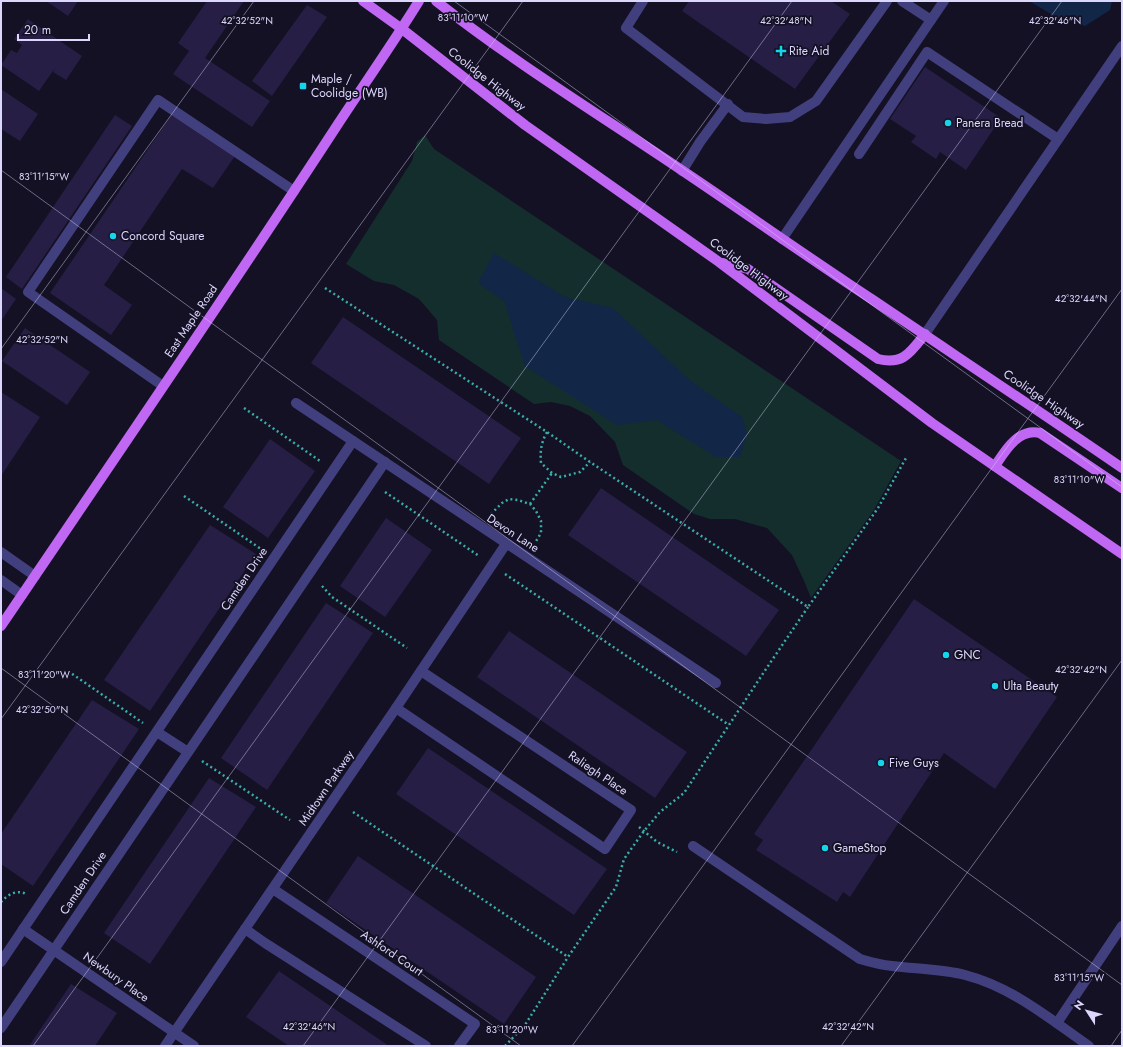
<svg xmlns="http://www.w3.org/2000/svg" width="1123" height="1047" font-family="Jost,sans-serif">
	<style>
		.green { fill: #142e2d }
		.water { fill: #122647 }
		.building { fill: #261e44 }
		.lines { fill: none; stroke-linecap: round; stroke-linejoin: round }
		.path { stroke: #39aea8; stroke-width: 2.5; stroke-dasharray: 2 3; stroke-linecap: butt }
		.minor { stroke: #423f7f; stroke-width: 10 }
		.major { stroke: #c067f3; stroke-width: 10 }
		.ticks { fill: none; stroke: #dcd7fc; stroke-width: 1; stroke-opacity: 0.45 }
		.poi-dot { fill: #13d5ec; stroke: #141124; stroke-width: 1.5 }
		.labels { text-anchor: middle; stroke-width: 3.5; stroke-linejoin: round; paint-order: stroke }
		.poi-label { font-size: 12px; fill: #dcd7fc; stroke: #141124; text-anchor: start }
		.street-label { font-size: 12px; fill: #dcd7fc; stroke: #141124 }
		.ticks-label { font-size: 10px; text-anchor: middle; fill: #dcd7fc; stroke: #141124; stroke-width: 3.5; stroke-linejoin: round; paint-order: stroke }
	</style>
	<rect width="100%" height="100%" fill="#141124"/>
	<!-- green -->
	<path class="green" d="M 425,135 L 434,149 L 901,461 L 874,510 L 811,598 L 805,583 L 792,555 L 767,528 L 735,519 L 710,519 L 694,514 L 623,465 L 615,442 L 590,416 L 570,406 L 551,402 L 534,404 L 439,340 L 437,320 L 419,299 L 394,285 L 374,281 L 346,264 L 412,161 L 417,142 Z"/>
	<!-- water -->
	<g class="water">
		<path d="M 1029,1 L 1112,1 L 1110,10 L 1085,26 L 1056,17 Z"/>
		<path d="M 494,253 L 565,297 L 613,308 L 688,379 L 743,418 L 747,434 L 740,457 L 716,457 L 657,420 L 617,425 L 525,366 L 514,333 L 505,302 L 478,283 Z"/>
	</g>
	<!-- building -->
	<g class="building">
		<path d="M 46,1 L 78,1 L 68,16 Z"/>
		<path d="M 207,1 L 244,1 L 205,58 L 270,101 L 252,127 L 173,74 L 189,51 L 178,43 Z"/>
		<path d="M 689,1 L 831,1 L 850,14 L 795,89 L 682,11 Z"/>
		<path d="M 307,5 L 327,17 L 272,96 L 252,81 Z"/>
		<path d="M 28,19 L 82,56 L 66,80 L 53,72 L 55,68 L 39,91 L 1,65 L 11,50 L 17,53 L 22,45 L 14,39 Z"/>
		<path d="M 925,67 L 1001,118 L 966,170 L 940,152 L 936,159 L 911,142 L 916,136 L 890,119 Z"/>
		<path d="M 1,89 L 38,114 L 20,141 L 1,129 Z"/>
		<path d="M 172,114 L 235,156 L 213,188 L 182,169 L 104,285 L 132,305 L 111,335 L 50,293 Z"/>
		<path d="M 115,115 L 132,126 L 22,289 L 6,277 Z"/>
		<path d="M 1,288 L 16,299 L 1,321 Z"/>
		<path d="M 343,317 L 521,438 L 489,484 L 311,363 Z"/>
		<path d="M 25,328 L 90,372 L 67,405 L 2,361 Z"/>
		<path d="M 1,392 L 40,417 L 1,476 Z"/>
		<path d="M 270,439 L 315,471 L 268,538 L 223,507 Z"/>
		<path d="M 601,488 L 779,610 L 746,656 L 568,535 Z"/>
		<path d="M 386,518 L 432,550 L 385,617 L 340,586 Z"/>
		<path d="M 210,525 L 256,554 L 150,711 L 104,680 Z"/>
		<path d="M 914,599 L 1057,697 L 995,789 L 944,753 L 850,897 L 843,892 L 837,902 L 756,850 L 763,840 L 754,834 Z"/>
		<path d="M 326,603 L 373,633 L 267,790 L 221,758 Z"/>
		<path d="M 509,631 L 687,752 L 655,798 L 477,677 Z"/>
		<path d="M 92,700 L 139,729 L 33,886 L 1,864 L 1,834 Z"/>
		<path d="M 428,748 L 607,869 L 574,915 L 396,794 Z"/>
		<path d="M 209,778 L 256,807 L 150,964 L 104,933 Z"/>
		<path d="M 358,856 L 536,977 L 504,1024 L 326,903 Z"/>
		<path d="M 279,971 L 389,1046 L 289,1046 L 246,1017 Z"/>
		<path d="M 71,984 L 117,1013 L 95,1046 L 29,1046 Z"/>
	</g>
	<g class="lines">
		<!-- path -->
		<g class="path">
			<path d="M 325,288 L 547,432 L 590,462 L 808,607 L 878,508 L 906,458"/>
			<path d="M 244,408 L 320,461"/>
			<path d="M 547,432 C 541,443 540,451 541,463 L 552,473 L 561,477 L 580,472 L 590,462"/>
			<path d="M 385,492 L 479,556"/>
			<path d="M 184,496 L 261,549"/>
			<path d="M 530,504 L 552,473"/>
			<path d="M 491,514 L 502,503 L 509,499 L 518,500 L 530,504 L 536,511 L 541,521 L 541,533 L 535,543"/>
			<path d="M 505,574 L 729,725"/>
			<path d="M 322,586 L 332,597 L 407,648"/>
			<path d="M 68,671 L 143,723"/>
			<path d="M 202,761 L 290,820"/>
			<path d="M 353,812 L 568,957"/>
			<path d="M 639,827 L 657,842 L 677,852"/>
			<path d="M 1,902 C 7,895 17,889 26,894"/>
			<path d="M 505,1046 L 525,1025 L 568,957 L 616,887 L 624,859 L 644,831 L 660,812 L 684,793 L 764,672 L 808,607"/>
		</g>
		<!-- minor -->
		<g class="minor">
			<path d="M 643,1 L 626,28 L 743,117 L 766,119 L 790,117 L 816,101 L 887,1"/>
			<path d="M 902,1 L 931,20 L 944,1"/>
			<path d="M 859,154 L 927,52 L 1058,139"/>
			<path d="M 682,171 L 700,142 L 728,104"/>
			<path d="M 782,239 L 931,20"/>
			<path d="M 925,334 L 1122,46"/>
			<path d="M 163,386 L 28,292 L 158,100 L 294,191"/>
			<path d="M 296,403 L 716,683"/>
			<path d="M 1,552 L 35,576"/>
			<path d="M 1,580 L 22,595"/>
			<path d="M 396,708 L 605,849 L 631,810 L 421,671"/>
			<path d="M 157,732 L 188,752"/>
			<path d="M 693,846 L 860,959 C 870,962 881,965 892,966 C 917,969 942,969 965,975 C 1012,987 1050,1019 1089,1046"/>
			<path d="M 273,889 L 475,1024 L 459,1046"/>
			<path d="M 23,929 L 194,1046"/>
			<path d="M 245,929 L 265,943 L 426,1046"/>
			<path d="M 1,962 L 353,441"/>
			<path d="M 1057,1023 L 1122,926"/>
			<path d="M 1,1028 L 385,462"/>
			<path d="M 165,1046 L 396,708 L 506,544"/>
		</g>
		<!-- major -->
		<g class="major">
			<path d="M 363,1 L 402,29 L 525,125 L 719,262 L 932,423 L 1122,554"/>
			<path d="M 436,1 C 515,63 600,115 683,171 C 747,214 809,258 873,300 C 956,356 1039,411 1122,468"/>
			<path d="M 723,263 L 748,269 L 878,359 C 903,365 910,353 925,334"/>
			<path d="M 995,466 C 1005,451 1018,428 1040,433 L 1122,488"/>
			<path d="M 1,626 C 114,459 228,293 338,124 C 365,83 393,43 419,1"/>
		</g>
	</g>
	<!-- ticks -->
	<path class="ticks" d="M 454,1 L 1122,487M 1,170 L 1122,985M 1,349 L 254,1M 1,668 L 521,1046M 1,719 L 523,1M 33,1046 L 792,1M 303,1046 L 1062,1M 572,1046 L 1122,289M 841,1046 L 1122,660M 1111,1046 L 1122,1030"/>
	<!-- markers -->
	<g class="poi-dot">
		<path d="M779 45h4v4h4v4h-4v4h-4v-4h-4v-4h4z"/>
		<rect x="299" y="82" width="8" height="8" rx="2"/>
		<circle cx="948" cy="123" r="4"/>
		<circle cx="113" cy="236" r="4"/>
		<circle cx="946" cy="655" r="4"/>
		<circle cx="995" cy="686" r="4"/>
		<circle cx="881" cy="763" r="4"/>
		<circle cx="825" cy="848" r="4"/>
	</g>
	<g class="labels">
		<!-- poi labels -->
		<g class="poi-label">
			<text x="789" y="55">Rite Aid</text>
			<text x="311" y="83">Maple /<tspan x="311" dy="14">Coolidge (WB)</tspan></text>
			<text x="956" y="127">Panera Bread</text>
			<text x="121" y="240">Concord Square</text>
			<text x="954" y="659">GNC</text>
			<text x="1003" y="690">Ulta Beauty</text>
			<text x="889" y="767">Five Guys</text>
			<text x="833" y="852">GameStop</text>
		</g>
		<!-- street labels -->
		<g class="street-label">
			<text transform="translate(487 79) rotate(38)" y="4">Coolidge Highway</text>
			<text transform="translate(749 269) rotate(37)" y="4">Coolidge Highway</text>
			<text transform="translate(191 321) rotate(-56)" y="4">East Maple Road</text>
			<text transform="translate(1044 399) rotate(34)" y="4">Coolidge Highway</text>
			<text transform="translate(513 533) rotate(33)" y="4">Devon Lane</text>
			<text transform="translate(244 579) rotate(-56)" y="4">Camden Drive</text>
			<text transform="translate(598 773) rotate(34)" y="4">Raliegh Place</text>
			<text transform="translate(326 788) rotate(-56)" y="4">Midtown Parkway</text>
			<text transform="translate(83 883) rotate(-56)" y="4">Camden Drive</text>
			<text transform="translate(392 953) rotate(34)" y="4">Ashford Court</text>
			<text transform="translate(116 977) rotate(35)" y="4">Newbury Place</text>
		</g>
	</g>
	<g class="ticks-label">
		<text x="463" y="21">83°11'10"W</text>
		<text x="247" y="24">42°32'52"N</text>
		<text x="786" y="24">42°32'48"N</text>
		<text x="1055" y="24">42°32'46"N</text>
		<text x="44" y="180">83°11'15"W</text>
		<text x="1081" y="302">42°32'44"N</text>
		<text x="42" y="343">42°32'52"N</text>
		<text x="1079" y="483">83°11'10"W</text>
		<text x="1081" y="673">42°32'42"N</text>
		<text x="44" y="678">83°11'20"W</text>
		<text x="42" y="713">42°32'50"N</text>
		<text x="1079" y="981">83°11'15"W</text>
		<text x="309" y="1030">42°32'46"N</text>
		<text x="848" y="1030">42°32'42"N</text>
		<text x="512" y="1033">83°11'20"W</text>
	</g>
	<!-- border -->
	<rect width="1123" height="1047" fill="none" stroke="#dcd7fc" stroke-width="4"/>
	<!-- north arrow -->
	<g transform="translate(1087 1011) rotate(306)" stroke="#141124" stroke-width="3" paint-order="stroke">
	<path d="M0-3L7 15L0 10L-7 15Z" fill="#dcd7fc"/>
	<text y="-6" font-size="11" font-weight="bold" text-anchor="middle" fill="#dcd7fc">N</text>
	</g>
	<!-- scale -->
	<path d="M18 34v6h71v-6" fill="none" stroke="#dcd7fc" stroke-width="2"/>
	<text x="24" y="34" font-size="12" fill="#dcd7fc" stroke="#141124" stroke-width="3" paint-order="stroke">20 m</text>
</svg>
